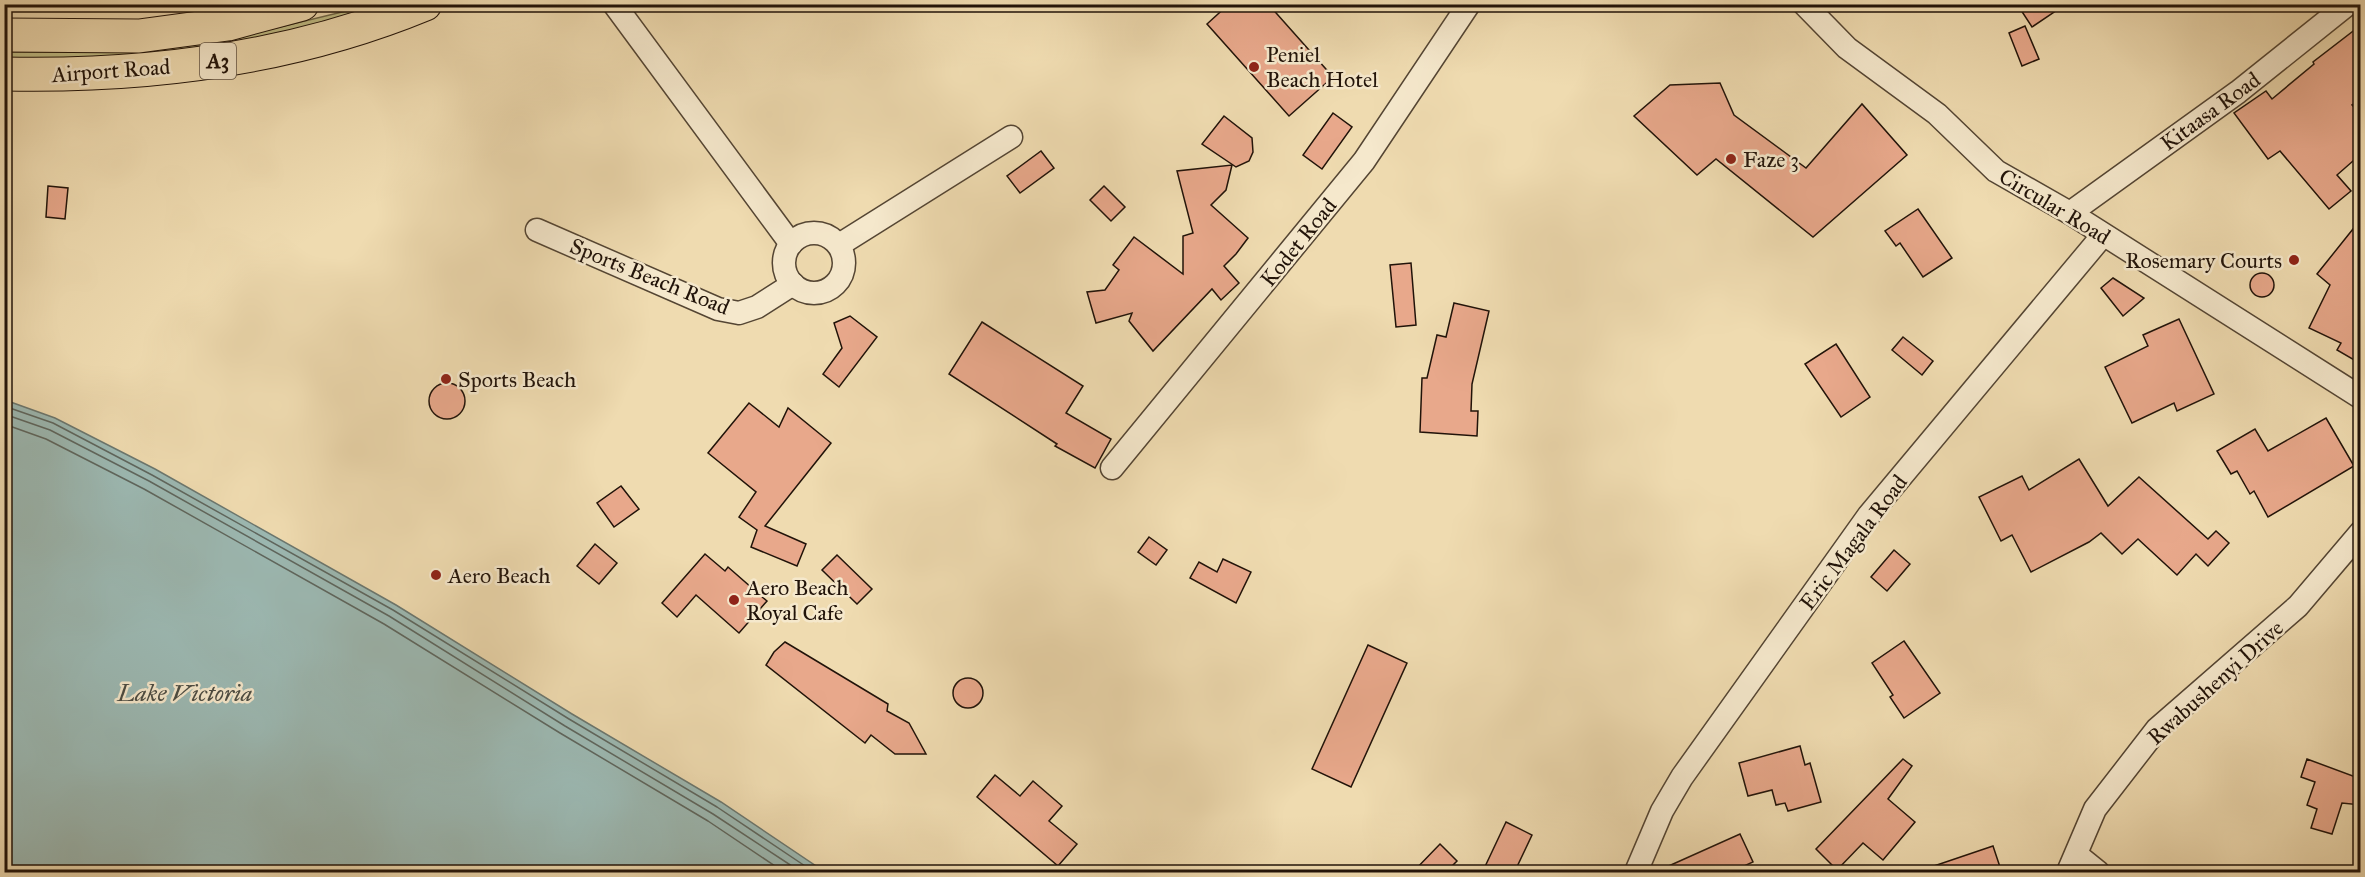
<svg xmlns="http://www.w3.org/2000/svg" width="2365" height="877" font-family="'IM FELL Great Primer',serif">
	<style>
		.green { fill: #c0be86; stroke: #706848; stroke-width: 1.5 }
		.water { fill: #9cb9b3; stroke: #6b776f; stroke-width: 1.5 }
		.lines { fill: none; stroke-linecap: round; stroke-linejoin: round }
		.shore { stroke: #5e665e; stroke-width: 1.5 }
		.building { fill: #e8a88b; stroke: #211309; stroke-width: 1.5 }
		.minor-casing { stroke: #544533; stroke-width: 25 }
		.highway-casing { stroke: #211309; stroke-width: 35 }
		.minor { stroke: #f5e8cc; stroke-width: 22 }
		.highway { stroke: #efdbb0; stroke-width: 33 }
		.poi-dot { fill: #8f2418; stroke: #f5e8cc; stroke-width: 2 }
		.labels { text-anchor: middle; stroke-width: 5; stroke-linejoin: round; paint-order: stroke }
		.shield { fill: #f5e8cc; stroke: #615344; stroke-width: 1.5 }
		.shield-label { font-size: 21px; font-weight: bold; fill: #211309 }
		.poi-label { font-size: 22px; fill: #211309; stroke: #f5e8cc; text-anchor: start }
		.street-label { font-size: 22px; fill: #211309; stroke: #f5e8cc }
		.water-label { font-size: 24px; font-style: italic; fill: #4c4d44; stroke: #f5e8cc }
	</style>
	<rect width="100%" height="100%" fill="#efdbb0"/>
	<filter id="stains"><feTurbulence type="fractalNoise" baseFrequency=".00333" numOctaves="4"/><feColorMatrix values="0 0 0 0 .2 0 0 0 0 .09 0 0 0 0 .02 0 0 0 .5 -.17"/></filter>
	<radialGradient id="worn" r=".72"><stop offset=".6" stop-color="#630" stop-opacity="0"/><stop offset="1" stop-color="#630" stop-opacity=".3"/></radialGradient>
	<!-- green -->
	<path class="green" d="M 371,5 L 399,5 L 186,55 L 5,62 L 4,52 L 101,52 L 226,40 Z"/>
	<!-- water -->
	<path class="water" d="M 5,400 L 55,418 L 155,469 L 396,605 L 572,714 L 721,802 L 825,872 L 5,872 Z"/>
	<g class="lines">
		<!-- shore -->
		<g class="shore">
			<path d="M 4,406 L 53,423 L 152,475 L 393,610 L 569,719 L 717,807 L 814,872"/>
			<path d="M 4,414 L 50,430 L 149,481 L 389,616 L 565,726 L 713,814 L 801,872"/>
			<path d="M 4,424 L 46,439 L 144,489 L 384,624 L 560,733 L 708,821 L 784,872"/>
		</g>
	</g>
	<!-- building -->
	<g class="building">
		<path d="M 1229,4 L 1268,4 L 1333,77 L 1289,116 L 1207,24 Z"/>
		<path d="M 2017,4 L 2066,4 L 2032,27 Z"/>
		<path d="M 2361,25 L 2361,99 L 2352,105 L 2361,115 L 2361,154 L 2337,175 L 2351,191 L 2329,209 L 2280,151 L 2268,159 L 2234,113 L 2266,91 L 2272,99 L 2314,64 L 2313,62 Z"/>
		<path d="M 2025,26 L 2039,59 L 2022,66 L 2009,33 Z"/>
		<path d="M 1720,83 L 1734,115 L 1806,168 L 1862,104 L 1907,155 L 1813,237 L 1716,159 L 1697,175 L 1634,116 L 1670,85 Z"/>
		<path d="M 1333,113 L 1352,127 L 1322,169 L 1303,155 Z"/>
		<path d="M 1224,116 L 1252,138 L 1253,152 L 1249,161 L 1236,167 L 1202,144 Z"/>
		<path d="M 1041,151 L 1054,168 L 1020,193 L 1007,176 Z"/>
		<path d="M 1232,165 L 1226,190 L 1211,205 L 1248,238 L 1236,254 L 1224,266 L 1239,283 L 1221,300 L 1212,289 L 1153,351 L 1129,321 L 1132,313 L 1096,323 L 1087,292 L 1105,290 L 1119,270 L 1113,265 L 1134,237 L 1183,274 L 1183,236 L 1193,233 L 1177,171 Z"/>
		<path d="M 48,186 L 68,188 L 65,219 L 46,217 Z"/>
		<path d="M 1104,186 L 1125,207 L 1111,221 L 1090,200 Z"/>
		<path d="M 1918,209 L 1952,258 L 1923,277 L 1900,243 L 1896,246 L 1885,231 Z"/>
		<path d="M 2361,219 L 2361,364 L 2337,350 L 2341,343 L 2309,328 L 2330,285 L 2317,274 Z"/>
		<path d="M 1411,263 L 1416,325 L 1396,327 L 1390,265 Z"/>
		<circle cx="2262" cy="285" r="12"/>
		<path d="M 2113,278 L 2144,298 L 2123,316 L 2101,288 Z"/>
		<path d="M 1454,303 L 1489,311 L 1472,384 L 1471,411 L 1478,411 L 1477,436 L 1420,432 L 1422,378 L 1427,378 L 1437,335 L 1446,337 Z"/>
		<path d="M 850,316 L 877,337 L 839,387 L 823,374 L 842,348 L 834,323 Z"/>
		<path d="M 2179,319 L 2214,394 L 2177,411 L 2174,403 L 2132,423 L 2105,367 L 2148,346 L 2143,335 Z"/>
		<path d="M 982,322 L 1083,386 L 1066,413 L 1111,439 L 1095,468 L 1055,446 L 1057,444 L 949,374 Z"/>
		<path d="M 1903,337 L 1933,361 L 1922,375 L 1892,350 Z"/>
		<path d="M 1836,344 L 1870,397 L 1841,417 L 1805,364 Z"/>
		<circle cx="447" cy="401" r="18"/>
		<path d="M 749,403 L 779,427 L 788,408 L 831,443 L 765,526 L 806,544 L 797,566 L 751,547 L 757,530 L 739,517 L 756,492 L 708,453 Z"/>
		<path d="M 2326,418 L 2354,466 L 2268,517 L 2254,491 L 2250,494 L 2237,471 L 2231,474 L 2217,451 L 2255,429 L 2268,451 Z"/>
		<path d="M 2079,459 L 2108,506 L 2139,477 L 2208,539 L 2216,531 L 2229,543 L 2208,566 L 2196,554 L 2177,575 L 2138,539 L 2122,554 L 2101,533 L 2089,542 L 2031,572 L 2012,535 L 2001,541 L 1979,497 L 2022,476 L 2029,490 Z"/>
		<path d="M 621,486 L 639,509 L 614,527 L 597,503 Z"/>
		<path d="M 1149,537 L 1167,550 L 1156,565 L 1138,552 Z"/>
		<path d="M 595,544 L 617,563 L 599,584 L 577,566 Z"/>
		<path d="M 1894,550 L 1910,564 L 1887,591 L 1871,577 Z"/>
		<path d="M 705,554 L 725,571 L 728,567 L 767,601 L 739,633 L 696,595 L 677,617 L 662,603 Z"/>
		<path d="M 837,555 L 872,589 L 857,604 L 822,570 Z"/>
		<path d="M 1223,559 L 1251,572 L 1236,603 L 1190,578 L 1199,562 L 1217,572 Z"/>
		<path d="M 1904,641 L 1940,693 L 1904,718 L 1890,697 L 1893,695 L 1872,663 Z"/>
		<path d="M 785,642 L 888,704 L 887,711 L 909,723 L 926,754 L 895,754 L 871,735 L 865,743 L 766,665 L 774,652 Z"/>
		<path d="M 1368,645 L 1407,663 L 1351,787 L 1312,769 Z"/>
		<circle cx="968" cy="693" r="15"/>
		<path d="M 1800,746 L 1805,765 L 1810,763 L 1821,802 L 1788,811 L 1785,803 L 1776,805 L 1772,790 L 1748,796 L 1739,763 Z"/>
		<path d="M 1903,759 L 1912,766 L 1888,799 L 1915,822 L 1883,860 L 1863,843 L 1837,870 L 1816,849 Z"/>
		<path d="M 2307,759 L 2361,779 L 2361,805 L 2342,803 L 2332,834 L 2311,828 L 2317,809 L 2307,805 L 2315,782 L 2301,777 Z"/>
		<path d="M 995,775 L 1020,796 L 1033,781 L 1062,806 L 1049,821 L 1077,844 L 1058,866 L 977,797 Z"/>
		<path d="M 1506,822 L 1532,835 L 1514,873 L 1482,873 Z"/>
		<path d="M 1740,834 L 1753,862 L 1729,873 L 1653,873 Z"/>
		<path d="M 1440,844 L 1457,861 L 1445,873 L 1412,873 Z"/>
		<path d="M 1993,846 L 2002,873 L 1926,873 L 1925,869 Z"/>
	</g>
	<g class="lines">
		<!-- minor casing -->
		<g class="minor-casing">
			<g id="minor">
				<path d="M 614,4 L 791,244"/>
				<path d="M 1804,4 L 1847,48 L 1937,114 L 1996,171 L 2070,213 L 2360,397"/>
				<path d="M 2070,213 L 2238,92 L 2348,4"/>
				<path d="M 537,230 L 718,309 L 739,313 L 757,307 L 793,284"/>
				<circle cx="814" cy="263" r="30"/>
				<path d="M 839,245 L 1011,137"/>
				<path d="M 1112,468 L 1364,161 L 1469,4"/>
				<path d="M 2077,855 L 2098,872"/>
				<path d="M 1636,872 L 1662,811 L 1682,777 L 1869,515 L 2103,235"/>
				<path d="M 2068,872 L 2095,809 L 2157,729 L 2298,606 L 2360,533"/>
			</g>
		</g>
		<!-- highway casing -->
		<g class="highway-casing">
			<g id="highway">
				<path d="M 4,35 L 139,36 L 228,24 L 302,4"/>
				<path d="M 4,74 C 147,77 292,59 425,4"/>
			</g>
		</g>
		<!-- minor -->
		<use href="#minor" class="minor"/>
		<!-- highway -->
		<use href="#highway" class="highway"/>
	</g>
	<!-- markers -->
	<g class="poi-dot">
		<circle cx="1254" cy="67" r="6"/>
		<circle cx="1731" cy="159" r="6"/>
		<circle cx="2294" cy="260" r="6"/>
		<circle cx="446" cy="379" r="6"/>
		<circle cx="436" cy="575" r="6"/>
		<circle cx="734" cy="600" r="6"/>
	</g>
	<g class="labels">
		<!-- shield labels -->
		<rect class="shield" x="200" y="43" width="36" height="36" rx="4.5"/>
		<g class="shield-label">
			<text x="218" y="68">A3</text>
		</g>
		<!-- poi labels -->
		<g class="poi-label">
			<text x="1266" y="62">Peniel<tspan x="1266" dy="25">Beach Hotel</tspan></text>
			<text x="1743" y="167">Faze 3</text>
			<text x="2282" y="268" text-anchor="end">Rosemary Courts</text>
			<text x="458" y="387">Sports Beach</text>
			<text x="448" y="583">Aero Beach</text>
			<text x="746" y="595">Aero Beach<tspan x="746" dy="25">Royal Cafe</tspan></text>
		</g>
		<!-- street labels -->
		<g class="street-label">
			<text transform="translate(111 70) rotate(-4)" y="8">Airport Road</text>
			<text transform="translate(2210 111) rotate(-36)" y="8">Kitaasa Road</text>
			<text transform="translate(2055 206) rotate(31)" y="8">Circular Road</text>
			<text transform="translate(1298 242) rotate(-51)" y="8">Kodet Road</text>
			<text transform="translate(650 276) rotate(22)" y="8">Sports Beach Road</text>
			<text transform="translate(1853 542) rotate(-53)" y="8">Eric Magala Road</text>
			<text transform="translate(2215 682) rotate(-42)" y="8">Rwabushenyi Drive</text>
		</g>
		<!-- water labels -->
		<g class="water-label">
			<text x="185" y="701">Lake Victoria</text>
		</g>
	</g>
	<!-- margin -->
	<rect width="2365" height="877" fill="none" stroke="#efdbb0" stroke-width="24"/>
	<rect x="6" y="6" width="2353" height="865" fill="none" stroke="#211309" stroke-width="3"/>
	<rect x="12" y="12" width="2341" height="853" fill="none" stroke="#211309" stroke-width="1.5"/>
	<rect width="100%" height="100%" filter="url(#stains)"/>
	<rect width="100%" height="100%" fill="url(#worn)"/>
</svg>
